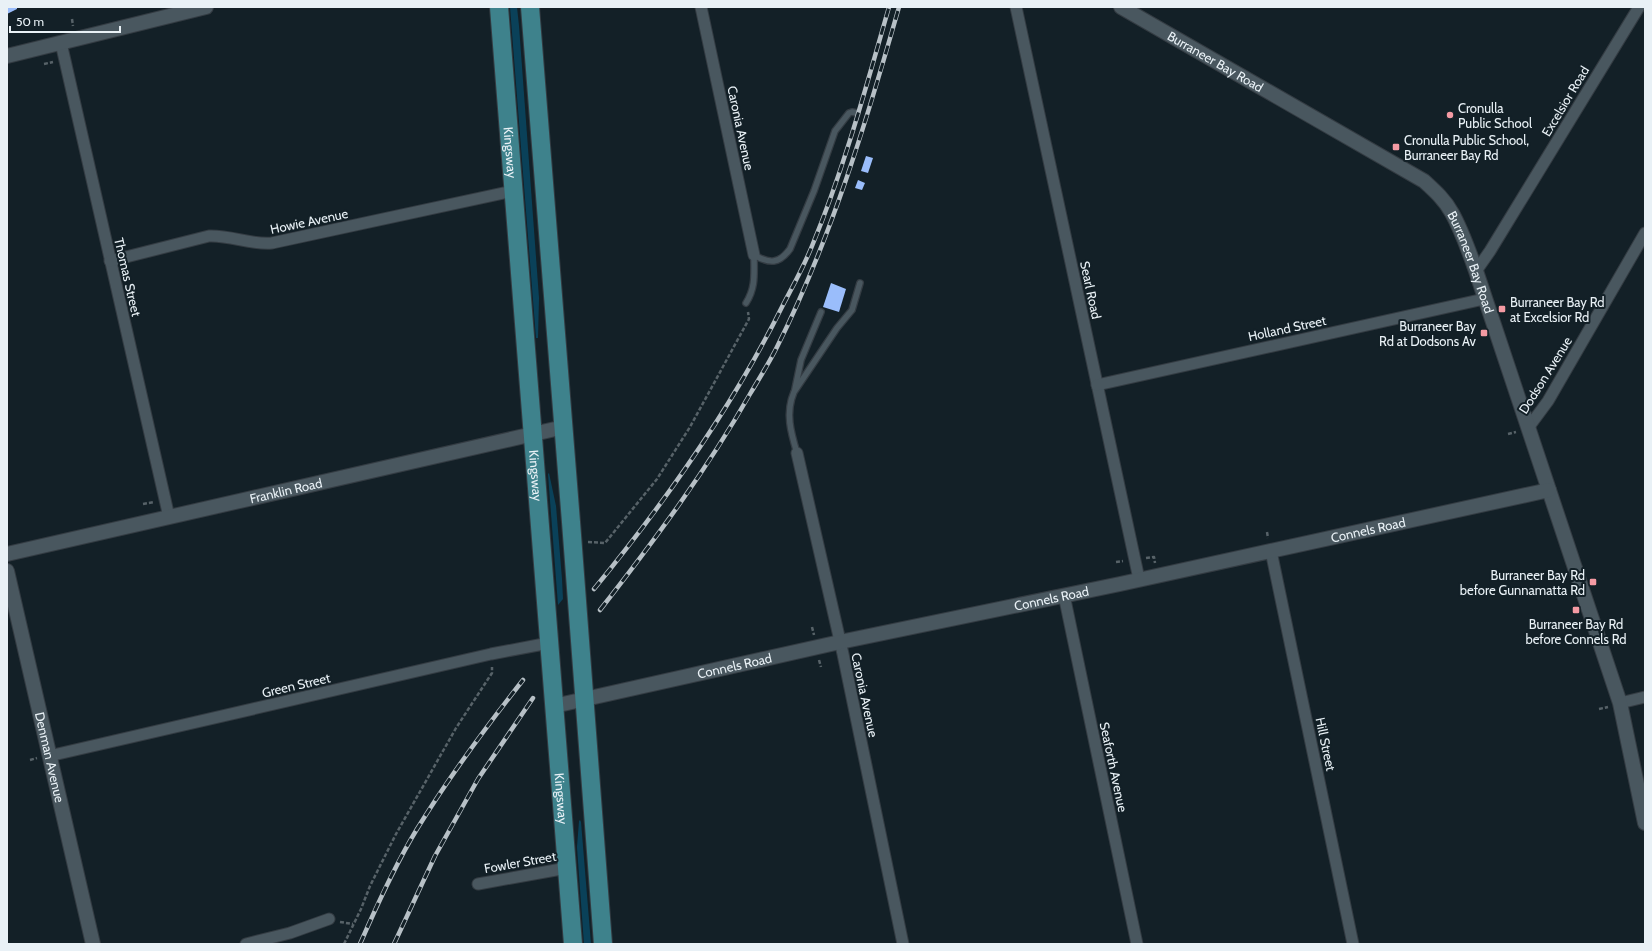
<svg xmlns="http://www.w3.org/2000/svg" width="1652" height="951" font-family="Cabin,sans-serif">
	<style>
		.green { fill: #0a4159 }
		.building { fill: #9abdfb }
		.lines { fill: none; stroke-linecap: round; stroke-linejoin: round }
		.service-casing { stroke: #343c43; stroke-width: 8 }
		.minor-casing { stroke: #343c43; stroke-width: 13 }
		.tertiary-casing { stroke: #343c43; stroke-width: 16 }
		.primary-casing { stroke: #343c43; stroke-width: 20 }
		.path { stroke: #576268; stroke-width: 2.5; stroke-dasharray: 4 2; stroke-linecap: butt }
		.service { stroke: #49575f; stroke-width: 5.5 }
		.minor { stroke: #49575f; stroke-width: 11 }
		.tertiary { stroke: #49575f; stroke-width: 14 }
		.primary { stroke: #3e828c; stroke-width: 18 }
		.rail-casing { stroke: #b7c0c6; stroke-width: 4.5 }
		.rail { stroke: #132027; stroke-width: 3; stroke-dasharray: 9; stroke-linecap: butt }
		.poi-dot { fill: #f49aa3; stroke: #132027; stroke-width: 1.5 }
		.labels { text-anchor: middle; stroke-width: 4; stroke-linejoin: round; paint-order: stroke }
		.street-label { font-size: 13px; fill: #e9f1f6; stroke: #132027 }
		.poi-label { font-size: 13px; fill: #e9f1f6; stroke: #132027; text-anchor: start }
	</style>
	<rect width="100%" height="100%" fill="#132027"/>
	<!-- green -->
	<g class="green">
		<path d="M 510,7 L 517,7 L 519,26 L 539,298 L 538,338 L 536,338 Z"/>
		<path d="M 549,473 L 556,506 L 562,579 L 563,599 L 558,605 L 548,474 Z"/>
		<path d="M 580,820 L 581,822 L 591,944 L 584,944 L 577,847 L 579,821 Z"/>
	</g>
	<!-- building -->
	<g class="building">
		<path d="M 7,7 L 17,7 L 17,9 L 7,14 Z"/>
		<path d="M 866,156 L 873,158 L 868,173 L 861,171 Z"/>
		<path d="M 858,180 L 865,183 L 862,190 L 855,188 Z"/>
		<path d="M 831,283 L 846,289 L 839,312 L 823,307 Z"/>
	</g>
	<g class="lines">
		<!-- service casing -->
		<g class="service-casing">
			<g id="service">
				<path d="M 754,255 C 770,264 779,264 790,249 L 814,191 L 835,131 L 849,113 L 852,112 L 857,113"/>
				<path d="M 746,303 C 756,287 754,274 754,255"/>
				<path d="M 795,389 L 801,360 L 821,312"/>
				<path d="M 797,453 C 791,433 785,413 794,392 L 837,328 L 852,310 L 860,283"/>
			</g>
		</g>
		<!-- minor casing -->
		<g class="minor-casing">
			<g id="minor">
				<path d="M 701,7 L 754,255"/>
				<path d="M 1016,7 L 1139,579"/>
				<path d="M 61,43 L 169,517"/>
				<path d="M 110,261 L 209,236 C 231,235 250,245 272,243 L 513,191"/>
				<path d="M 1476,271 L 1490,251 L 1639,7"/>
				<path d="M 1097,385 L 1484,299"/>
				<path d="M 1528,428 L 1548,401 L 1645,233"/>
				<path d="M 797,453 L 843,654 L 903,944"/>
				<path d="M 1271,551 L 1353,944"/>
				<path d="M 1064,595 L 1137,944"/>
				<path d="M 1620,703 L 1645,697"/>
				<path d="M 49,756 L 491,654 L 549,643"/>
				<path d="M 478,884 L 567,868"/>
				<path d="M 246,944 L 290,933 L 329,919"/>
			</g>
		</g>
		<!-- tertiary casing -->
		<g class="tertiary-casing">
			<g id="tertiary">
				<path id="s1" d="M 1121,7 L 1424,181 C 1435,191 1445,200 1452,213 C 1462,231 1469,251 1476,271 L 1620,703 L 1645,823"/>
				<path d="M 7,56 L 206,7"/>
				<path id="s2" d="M 7,554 L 564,427"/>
				<path id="s3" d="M 7,571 L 93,944"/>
				<path id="s4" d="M 554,706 L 840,642 L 1120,584 L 1549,490"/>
			</g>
		</g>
		<!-- primary casing -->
		<g class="primary-casing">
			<g id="primary">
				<path id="s5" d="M 499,7 L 573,944"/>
				<path d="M 530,7 L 571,522 L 603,944"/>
			</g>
		</g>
		<!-- path -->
		<g class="path">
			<path d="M 72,19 L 73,26"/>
			<path d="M 44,64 L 53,62"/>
			<path d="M 1508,434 L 1516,432"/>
			<path d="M 143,504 L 154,502"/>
			<path d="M 1267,532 L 1268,538"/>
			<path d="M 588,542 L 605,543 L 657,479 L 690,427 L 749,319 L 748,312"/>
			<path d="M 1146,558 L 1154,557 L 1155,563"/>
			<path d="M 1116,562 L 1123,561"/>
			<path d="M 812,627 L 814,635"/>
			<path d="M 819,660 L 821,667"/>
			<path d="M 1599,709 L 1608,707"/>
			<path d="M 30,760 L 37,758"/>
			<path d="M 340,922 L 353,924"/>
			<path d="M 344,944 L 361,909 L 370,886 L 396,834 L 456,728 L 492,673 L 492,667"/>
		</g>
		<!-- service -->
		<use href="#service" class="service"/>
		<!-- minor -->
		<use href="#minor" class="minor"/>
		<!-- tertiary -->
		<use href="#tertiary" class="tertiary"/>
		<!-- primary -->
		<use href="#primary" class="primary"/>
		<!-- rail casing -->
		<g class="rail-casing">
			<g id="rail">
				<path d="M 594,589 C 667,500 733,406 784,303 C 794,284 804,266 812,246 C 844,169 866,87 889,7"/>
				<path d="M 600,610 C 654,541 706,471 750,394 C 759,379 769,363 777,347 C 831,239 866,123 899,7"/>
				<path d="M 360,944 C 377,905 395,865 417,829 C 449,777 486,727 523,680"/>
				<path d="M 394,944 L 435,856 L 478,779 L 533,698"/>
			</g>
		</g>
		<!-- rail -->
		<use href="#rail" class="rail"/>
	</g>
	<!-- markers -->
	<g class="poi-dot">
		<circle cx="1450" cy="115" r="4"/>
		<rect x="1392" y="143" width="8" height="8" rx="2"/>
		<rect x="1498" y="305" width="8" height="8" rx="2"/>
		<rect x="1480" y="329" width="8" height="8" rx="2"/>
		<rect x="1589" y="578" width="8" height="8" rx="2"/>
		<rect x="1572" y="606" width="8" height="8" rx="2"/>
	</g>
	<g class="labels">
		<!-- street labels -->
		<g class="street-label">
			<text dy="5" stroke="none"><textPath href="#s1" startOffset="109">Burraneer Bay Road</textPath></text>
			<text transform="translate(1565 101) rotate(-59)" y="5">Excelsior Road</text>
			<text transform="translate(741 128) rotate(78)" y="5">Caronia Avenue</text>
			<text dy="5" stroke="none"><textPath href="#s5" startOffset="146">Kingsway</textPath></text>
			<text transform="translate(309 221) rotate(-12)" y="5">Howie Avenue</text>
			<text dy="5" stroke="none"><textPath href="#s1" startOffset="445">Burraneer Bay Road</textPath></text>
			<text transform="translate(128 277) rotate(77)" y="5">Thomas Street</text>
			<text transform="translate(1091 290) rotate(78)" y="5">Searl Road</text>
			<text transform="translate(1287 328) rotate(-12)" y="5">Holland Street</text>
			<text transform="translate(1545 375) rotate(-58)" y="5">Dodson Avenue</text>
			<text dy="5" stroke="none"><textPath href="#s5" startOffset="470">Kingsway</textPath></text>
			<text dy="5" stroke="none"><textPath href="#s2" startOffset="286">Franklin Road</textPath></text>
			<text dy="5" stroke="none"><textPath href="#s4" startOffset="833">Connels Road</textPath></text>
			<text dy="5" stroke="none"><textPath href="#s4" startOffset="509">Connels Road</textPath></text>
			<text dy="5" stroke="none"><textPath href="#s4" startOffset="185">Connels Road</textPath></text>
			<text transform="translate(296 685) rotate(-13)" y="5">Green Street</text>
			<text transform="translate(865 695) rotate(78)" y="5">Caronia Avenue</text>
			<text transform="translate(1326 744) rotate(78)" y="5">Hill Street</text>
			<text dy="5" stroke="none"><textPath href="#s3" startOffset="191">Denman Avenue</textPath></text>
			<text transform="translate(1114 767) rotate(78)" y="5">Seaforth Avenue</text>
			<text dy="5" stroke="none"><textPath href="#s5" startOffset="794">Kingsway</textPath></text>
			<text transform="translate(520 862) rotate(-10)" y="5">Fowler Street</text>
		</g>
		<!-- poi labels -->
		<g class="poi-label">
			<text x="1458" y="113">Cronulla<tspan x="1458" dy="15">Public School</tspan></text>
			<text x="1404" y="145">Cronulla Public School,<tspan x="1404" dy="15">Burraneer Bay Rd</tspan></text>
			<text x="1510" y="307">Burraneer Bay Rd<tspan x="1510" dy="15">at Excelsior Rd</tspan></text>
			<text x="1476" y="331" text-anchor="end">Burraneer Bay<tspan x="1476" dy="15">Rd at Dodsons Av</tspan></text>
			<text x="1585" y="580" text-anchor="end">Burraneer Bay Rd<tspan x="1585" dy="15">before Gunnamatta Rd</tspan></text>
			<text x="1576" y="629" text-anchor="middle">Burraneer Bay Rd<tspan x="1576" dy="15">before Connels Rd</tspan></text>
		</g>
	</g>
	<!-- border -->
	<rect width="1652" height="951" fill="none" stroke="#e9f1f6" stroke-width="16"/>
	<!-- scale -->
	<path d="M10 26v6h110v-6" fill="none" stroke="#e9f1f6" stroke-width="2"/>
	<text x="16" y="26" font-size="12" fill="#e9f1f6" stroke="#132027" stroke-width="3" paint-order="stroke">50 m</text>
</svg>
